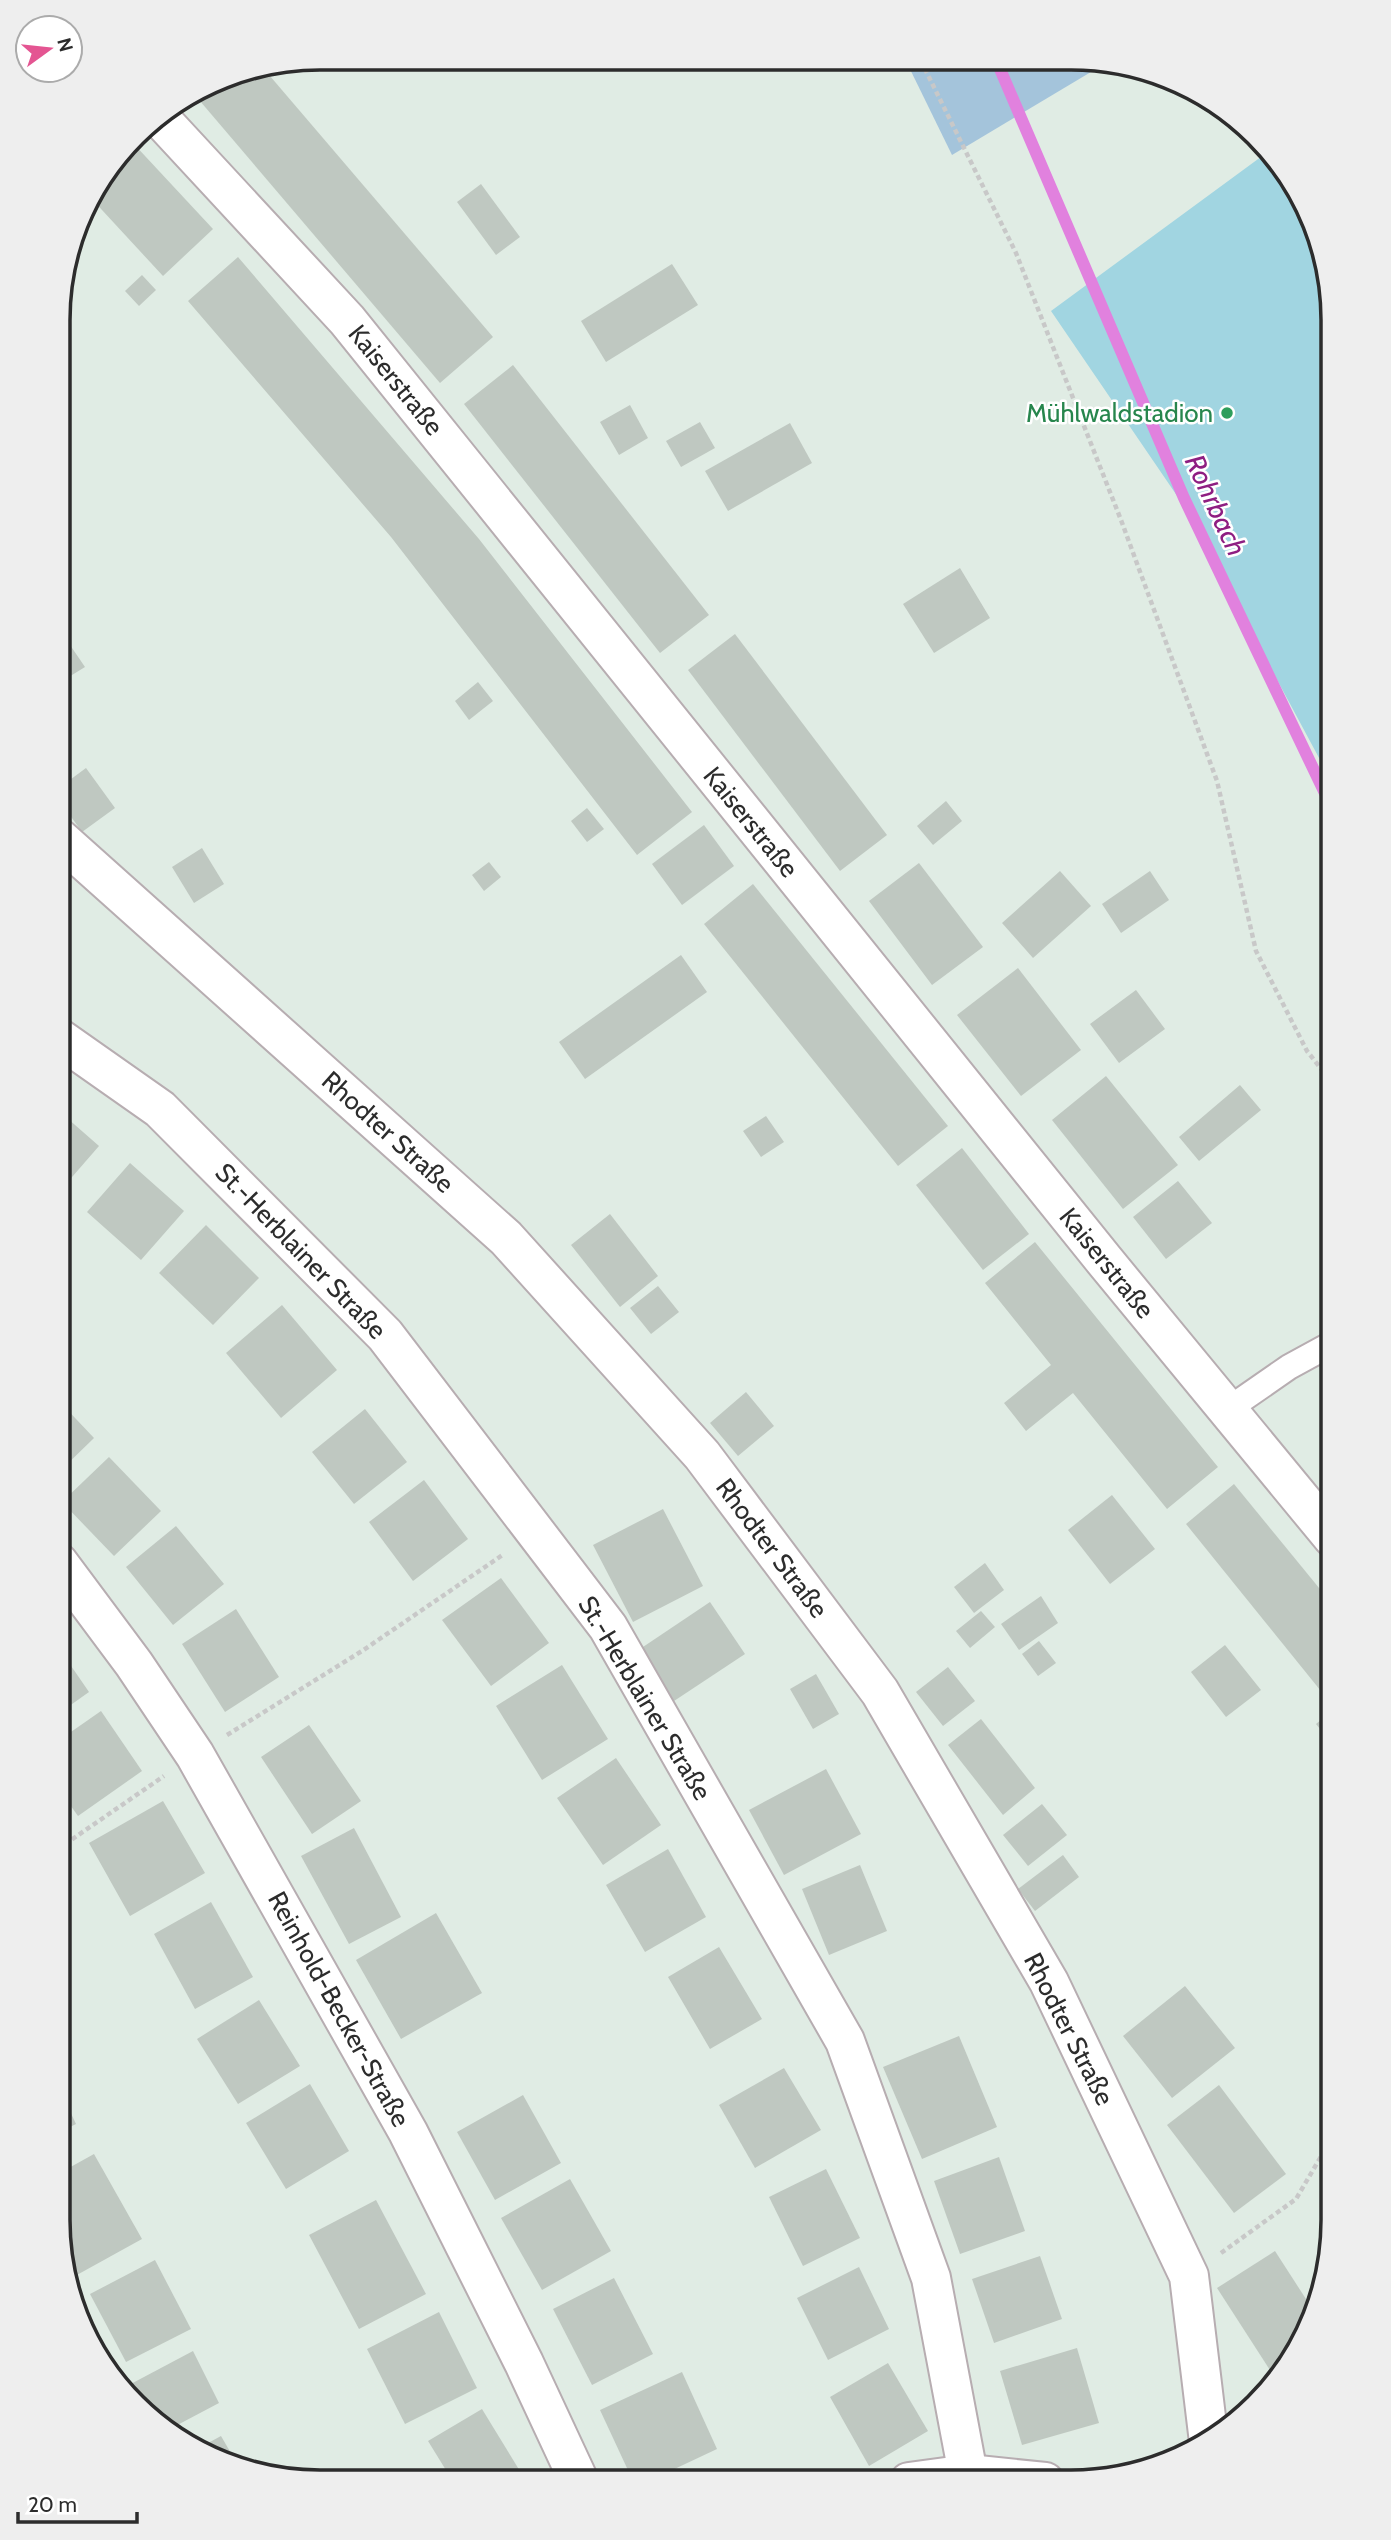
<svg xmlns="http://www.w3.org/2000/svg" width="1391" height="2540" font-family="Cabin,sans-serif">
	<style>
		.green { fill: #a4c4db }
		.pitch { fill: #a1d5e1 }
		.lines { fill: none; stroke-linecap: round; stroke-linejoin: round }
		.stream { stroke: #e181de; stroke-width: 12 }
		.building { fill: #bfc8c1 }
		.lane-casing { stroke: #b7adb1; stroke-width: 28 }
		.street-casing { stroke: #b7adb1; stroke-width: 42 }
		.secondary-casing { stroke: #b7adb1; stroke-width: 42 }
		.path { stroke: #c8c8c8; stroke-width: 4.5; stroke-dasharray: 5 3.5; stroke-linecap: butt }
		.lane { stroke: #fff; stroke-width: 24 }
		.street { stroke: #fff; stroke-width: 38 }
		.secondary { stroke: #fff; stroke-width: 38 }
		.leisure-dot { fill: #2e9e5b; stroke: #fff; stroke-width: 2.5 }
		.labels { text-anchor: middle; stroke-width: 5; stroke-linejoin: round; paint-order: stroke }
		.street-label { font-size: 26px; fill: #2c2c2c; stroke: #fff }
		.leisure-label { font-size: 26px; fill: #27864d; stroke: #fff; text-anchor: end }
		.water-label { font-size: 28px; font-style: italic; fill: #8e1e82; stroke: #fff }
		.rim { fill: none; stroke: #2c2c2c; stroke-width: 3.5 }
	</style>
	<rect width="100%" height="100%" fill="#e0ece4"/>
	<!-- green -->
	<path class="green" d="M 906,61 L 1106,63 L 952,155 Z"/>
	<!-- pitch -->
	<path class="pitch" d="M 1269,151 L 1289,174 L 1319,235 L 1333,320 L 1333,784 L 1184,506 L 1051,311 Z"/>
	<g class="lines">
		<!-- stream -->
		<path class="stream" d="M 997,62 L 1184,498 L 1333,810"/>
	</g>
	<!-- building -->
	<g class="building">
		<path d="M 264,69 L 493,337 L 440,383 L 194,94 L 220,78 Z"/>
		<path d="M 132,142 L 213,229 L 163,276 L 90,197 Z"/>
		<path d="M 481,184 L 520,237 L 496,255 L 457,202 Z"/>
		<path d="M 238,257 L 479,539 L 692,812 L 637,855 L 391,537 L 188,301 Z"/>
		<path d="M 672,264 L 698,305 L 606,362 L 581,321 Z"/>
		<path d="M 142,275 L 156,290 L 139,306 L 125,291 Z"/>
		<path d="M 513,365 L 709,615 L 660,653 L 464,404 Z"/>
		<path d="M 630,405 L 648,438 L 619,455 L 600,422 Z"/>
		<path d="M 700,422 L 715,448 L 681,467 L 666,441 Z"/>
		<path d="M 790,423 L 812,463 L 728,511 L 705,471 Z"/>
		<path d="M 960,568 L 990,618 L 934,653 L 903,604 Z"/>
		<path d="M 735,634 L 887,835 L 840,871 L 688,670 Z"/>
		<path d="M 70,645 L 85,667 L 59,683 L 60,652 Z"/>
		<path d="M 478,682 L 493,701 L 469,720 L 455,701 Z"/>
		<path d="M 86,768 L 115,808 L 82,832 L 59,800 L 59,788 Z"/>
		<path d="M 946,801 L 962,821 L 933,845 L 917,826 Z"/>
		<path d="M 587,808 L 604,829 L 587,842 L 571,821 Z"/>
		<path d="M 704,825 L 734,866 L 682,905 L 652,864 Z"/>
		<path d="M 202,848 L 224,884 L 194,903 L 172,867 Z"/>
		<path d="M 489,862 L 501,877 L 484,891 L 472,875 Z"/>
		<path d="M 919,863 L 983,947 L 932,985 L 869,901 Z"/>
		<path d="M 1060,871 L 1091,906 L 1033,958 L 1002,923 Z"/>
		<path d="M 1150,871 L 1169,900 L 1121,933 L 1102,904 Z"/>
		<path d="M 753,884 L 948,1126 L 898,1166 L 704,924 Z"/>
		<path d="M 681,955 L 707,992 L 585,1079 L 559,1042 Z"/>
		<path d="M 1018,968 L 1081,1050 L 1021,1096 L 957,1015 Z"/>
		<path d="M 1136,990 L 1165,1029 L 1119,1063 L 1090,1024 Z"/>
		<path d="M 1106,1076 L 1178,1165 L 1123,1209 L 1052,1120 Z"/>
		<path d="M 1240,1085 L 1261,1110 L 1199,1161 L 1179,1137 Z"/>
		<path d="M 59,1111 L 99,1146 L 59,1192 Z"/>
		<path d="M 766,1116 L 784,1142 L 761,1157 L 743,1131 Z"/>
		<path d="M 962,1148 L 1029,1234 L 983,1270 L 916,1185 Z"/>
		<path d="M 130,1163 L 184,1211 L 141,1260 L 87,1212 Z"/>
		<path d="M 1178,1181 L 1212,1223 L 1166,1259 L 1133,1217 Z"/>
		<path d="M 610,1214 L 658,1276 L 620,1307 L 571,1245 Z"/>
		<path d="M 206,1225 L 259,1278 L 213,1325 L 159,1273 Z"/>
		<path d="M 1035,1242 L 1218,1467 L 1167,1509 L 1073,1393 L 1026,1431 L 1004,1403 L 1051,1365 L 985,1283 Z"/>
		<path d="M 658,1286 L 679,1312 L 651,1334 L 630,1308 Z"/>
		<path d="M 282,1305 L 337,1370 L 281,1418 L 226,1353 Z"/>
		<path d="M 746,1392 L 774,1426 L 738,1456 L 710,1423 Z"/>
		<path d="M 59,1401 L 94,1438 L 59,1472 Z"/>
		<path d="M 365,1409 L 407,1462 L 354,1504 L 312,1452 Z"/>
		<path d="M 109,1457 L 161,1511 L 114,1556 L 62,1502 Z"/>
		<path d="M 424,1480 L 468,1539 L 413,1581 L 369,1522 Z"/>
		<path d="M 1234,1484 L 1333,1605 L 1333,1706 L 1186,1524 Z"/>
		<path d="M 1112,1495 L 1155,1549 L 1110,1584 L 1068,1530 Z"/>
		<path d="M 663,1509 L 703,1586 L 633,1622 L 593,1545 Z"/>
		<path d="M 176,1526 L 224,1584 L 173,1625 L 126,1567 Z"/>
		<path d="M 985,1563 L 1004,1590 L 974,1613 L 954,1587 Z"/>
		<path d="M 501,1578 L 549,1643 L 491,1686 L 442,1620 Z"/>
		<path d="M 1041,1596 L 1058,1623 L 1019,1650 L 1001,1624 Z"/>
		<path d="M 710,1602 L 745,1654 L 674,1701 L 640,1649 Z"/>
		<path d="M 236,1609 L 279,1677 L 225,1712 L 182,1644 Z"/>
		<path d="M 981,1611 L 995,1627 L 970,1648 L 956,1631 Z"/>
		<path d="M 1039,1641 L 1056,1663 L 1038,1676 L 1022,1654 Z"/>
		<path d="M 1225,1645 L 1261,1690 L 1226,1717 L 1191,1672 Z"/>
		<path d="M 58,1647 L 89,1692 L 58,1714 Z"/>
		<path d="M 562,1665 L 608,1739 L 542,1780 L 496,1706 Z"/>
		<path d="M 948,1667 L 975,1701 L 943,1726 L 916,1692 Z"/>
		<path d="M 816,1674 L 839,1714 L 813,1729 L 790,1689 Z"/>
		<path d="M 1333,1710 L 1333,1745 L 1316,1724 Z"/>
		<path d="M 101,1711 L 142,1771 L 78,1816 L 58,1788 L 58,1741 Z"/>
		<path d="M 981,1719 L 1035,1788 L 1003,1815 L 948,1745 Z"/>
		<path d="M 309,1725 L 361,1801 L 312,1834 L 261,1757 Z"/>
		<path d="M 616,1758 L 661,1825 L 603,1865 L 557,1798 Z"/>
		<path d="M 826,1769 L 861,1834 L 784,1875 L 749,1810 Z"/>
		<path d="M 163,1801 L 205,1873 L 130,1916 L 89,1843 Z"/>
		<path d="M 1042,1804 L 1067,1835 L 1028,1866 L 1003,1835 Z"/>
		<path d="M 354,1828 L 401,1917 L 349,1944 L 301,1856 Z"/>
		<path d="M 668,1849 L 706,1917 L 645,1952 L 606,1885 Z"/>
		<path d="M 1063,1855 L 1079,1877 L 1035,1911 L 1018,1889 Z"/>
		<path d="M 860,1865 L 887,1931 L 829,1955 L 802,1889 Z"/>
		<path d="M 211,1902 L 253,1977 L 195,2009 L 154,1934 Z"/>
		<path d="M 436,1913 L 482,1993 L 401,2039 L 356,1960 Z"/>
		<path d="M 719,1947 L 762,2019 L 710,2049 L 668,1977 Z"/>
		<path d="M 1185,1986 L 1235,2048 L 1172,2098 L 1123,2036 Z"/>
		<path d="M 259,2000 L 300,2066 L 238,2104 L 197,2039 Z"/>
		<path d="M 959,2036 L 997,2127 L 922,2159 L 883,2067 Z"/>
		<path d="M 784,2068 L 821,2130 L 755,2168 L 719,2105 Z"/>
		<path d="M 310,2084 L 349,2151 L 286,2189 L 246,2123 Z"/>
		<path d="M 1219,2085 L 1286,2174 L 1234,2213 L 1167,2125 Z"/>
		<path d="M 58,2086 L 76,2124 L 58,2133 Z"/>
		<path d="M 523,2095 L 561,2163 L 495,2200 L 457,2132 Z"/>
		<path d="M 94,2154 L 142,2239 L 75,2276 L 64,2256 L 58,2220 L 58,2174 Z"/>
		<path d="M 999,2157 L 1025,2231 L 960,2254 L 934,2181 Z"/>
		<path d="M 826,2169 L 860,2238 L 803,2266 L 769,2197 Z"/>
		<path d="M 570,2179 L 611,2251 L 542,2290 L 501,2218 Z"/>
		<path d="M 376,2200 L 426,2294 L 359,2329 L 309,2235 Z"/>
		<path d="M 1275,2251 L 1315,2313 L 1313,2320 L 1277,2381 L 1217,2288 Z"/>
		<path d="M 1040,2256 L 1062,2319 L 994,2343 L 972,2279 Z"/>
		<path d="M 155,2260 L 191,2329 L 126,2362 L 90,2294 Z"/>
		<path d="M 859,2267 L 889,2329 L 828,2360 L 797,2298 Z"/>
		<path d="M 614,2278 L 653,2354 L 592,2385 L 553,2309 Z"/>
		<path d="M 439,2312 L 477,2388 L 405,2424 L 367,2349 Z"/>
		<path d="M 1077,2348 L 1099,2423 L 1022,2445 L 1000,2371 Z"/>
		<path d="M 193,2351 L 219,2403 L 166,2431 L 136,2404 L 127,2386 Z"/>
		<path d="M 888,2363 L 928,2431 L 869,2466 L 830,2397 Z"/>
		<path d="M 682,2372 L 717,2449 L 649,2481 L 633,2481 L 600,2410 Z"/>
		<path d="M 482,2409 L 526,2481 L 452,2480 L 428,2441 Z"/>
		<path d="M 221,2436 L 239,2467 L 219,2462 L 197,2449 Z"/>
	</g>
	<g class="lines">
		<!-- lane casing -->
		<g class="lane-casing">
			<path id="lane" d="M 1227,1410 L 1289,1367 L 1333,1343"/>
		</g>
		<!-- street casing -->
		<g class="street-casing">
			<g id="street">
				<path d="M 59,838 L 506,1238 L 702,1455 L 880,1692 L 1049,1982 L 1189,2276 L 1209,2442"/>
				<path d="M 59,1038 L 160,1109 L 385,1335 L 608,1627 L 845,2041 L 931,2278 L 968,2474"/>
				<path d="M 58,1562 L 134,1664 L 195,1755 L 408,2132 L 524,2363 L 579,2481"/>
				<path d="M 909,2482 L 968,2474 L 1045,2482"/>
			</g>
		</g>
		<!-- secondary casing -->
		<g class="secondary-casing">
			<path id="secondary" d="M 158,116 L 347,320 L 1104,1260 L 1333,1538"/>
		</g>
		<!-- path -->
		<g class="path">
			<path d="M 921,61 L 1016,253 L 1121,520 L 1217,781 L 1256,951 L 1307,1051 L 1333,1084"/>
			<path d="M 227,1735 L 362,1651 L 504,1554"/>
			<path d="M 58,1849 L 164,1776"/>
			<path d="M 1221,2253 L 1296,2199 L 1333,2136"/>
		</g>
		<!-- lane -->
		<use href="#lane" class="lane"/>
		<!-- street -->
		<use href="#street" class="street"/>
		<!-- secondary -->
		<use href="#secondary" class="secondary"/>
	</g>
	<!-- markers -->
	<circle class="leisure-dot" cx="1227" cy="413" r="7"/>
	<g class="labels">
		<!-- street labels -->
		<g class="street-label">
			<text transform="translate(396 380) rotate(51)" y="9">Kaiserstraße</text>
			<text transform="translate(751 822) rotate(51)" y="9">Kaiserstraße</text>
			<text transform="translate(388 1132) rotate(42)" y="9">Rhodter Straße</text>
			<text transform="translate(301 1251) rotate(46)" y="9">St.-Herblainer Straße</text>
			<text transform="translate(1107 1263) rotate(51)" y="9">Kaiserstraße</text>
			<text transform="translate(772 1548) rotate(53)" y="9">Rhodter Straße</text>
			<text transform="translate(645 1698) rotate(59)" y="9">St.-Herblainer Straße</text>
			<text transform="translate(339 2009) rotate(61)" y="9">Reinhold-Becker-Straße</text>
			<text transform="translate(1069 2029) rotate(63)" y="9">Rhodter Straße</text>
		</g>
		<!-- leisure labels -->
		<g class="leisure-label">
			<text x="1213" y="422">Mühlwaldstadion</text>
		</g>
		<!-- water labels -->
		<g class="water-label">
			<text transform="translate(1216 505) rotate(65)" y="10">Rohrbach</text>
		</g>
	</g>
	<!-- crop -->
	<path d="M0 0H1391V2540H0ZM320 70H1071A250 250 0 0 1 1321 320V2220A250 250 0 0 1 1071 2470H320A250 250 0 0 1 70 2220V320A250 250 0 0 1 320 70Z" fill="#eee" fill-rule="evenodd"/>
	<path class="rim" d="M320 70H1071A250 250 0 0 1 1321 320V2220A250 250 0 0 1 1071 2470H320A250 250 0 0 1 70 2220V320A250 250 0 0 1 320 70Z"/>
	<!-- north arrow -->
	<g transform="translate(49 49) rotate(75)"><circle r="33" fill="#ffffff" stroke="#ababab" stroke-width="2"/>
	<path d="M0-5L12 26L0 18L-12 26Z" fill="#e45592"/>
	<text y="-10" font-size="19" font-weight="bold" text-anchor="middle" fill="#2c2c2c">N</text>
	</g>
	<!-- scale -->
	<path d="M18 2512v10h119v-10" fill="none" stroke="#2c2c2c" stroke-width="3.5"/>
	<text x="28" y="2512" font-size="21" fill="#2c2c2c" stroke="#ffffff" stroke-width="5" paint-order="stroke">20 m</text>
</svg>
